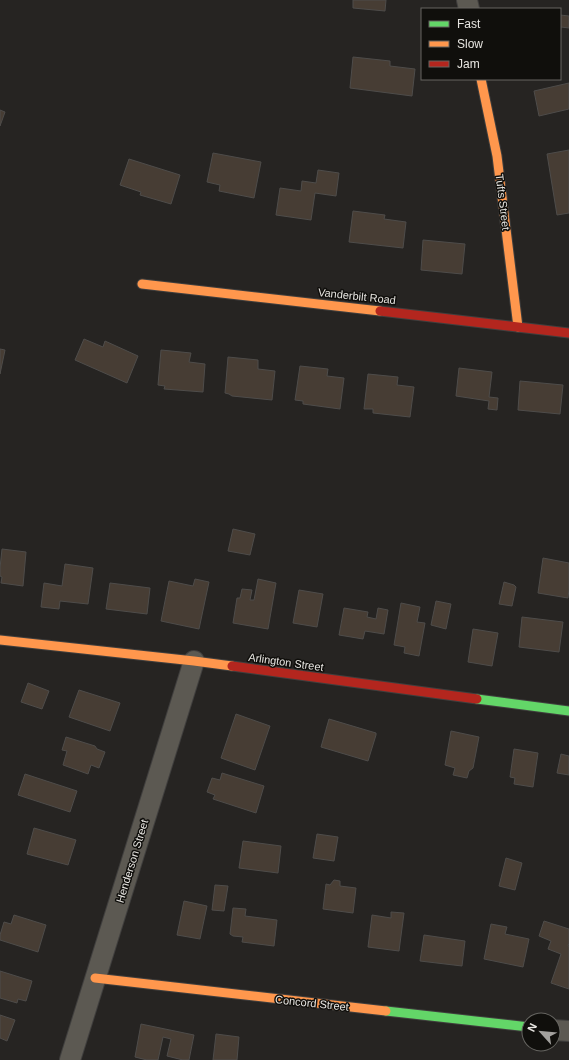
<svg xmlns="http://www.w3.org/2000/svg" width="569" height="1060" font-family="Helvetica,sans-serif">
	<style>
		.building { fill: #473d34; stroke: #4e4c4a }
		.lines { fill: none; stroke-linecap: round; stroke-linejoin: round }
		.street-casing { stroke: #403f3e; stroke-width: 22 }
		.fast-casing { stroke: #403f3e; stroke-width: 11 }
		.slow-casing { stroke: #403f3e; stroke-width: 11 }
		.jam-casing { stroke: #403f3e; stroke-width: 11 }
		.street { stroke: #5c5952; stroke-width: 20 }
		.fast { stroke: #63d668; stroke-width: 9 }
		.slow { stroke: #ff974d; stroke-width: 9 }
		.jam { stroke: #b3261e; stroke-width: 9 }
		.labels { text-anchor: middle; stroke-width: 3; stroke-linejoin: round; paint-order: stroke }
		.street-label { font-size: 11px; fill: #e7e5e1; stroke: #100f0c }
	</style>
	<rect width="100%" height="100%" fill="#262422"/>
	<!-- building -->
	<g class="building">
		<path d="M 353,0 L 386,0 L 385,11 L 353,8 Z"/>
		<path d="M 560,15 L 569,16 L 569,28 L 561,27 L 560,35 Z"/>
		<path d="M 353,57 L 390,61 L 390,66 L 415,69 L 412,96 L 350,88 Z"/>
		<path d="M 569,83 L 569,109 L 539,116 L 534,91 Z"/>
		<path d="M 0,110 L 5,112 L 0,126 Z"/>
		<path d="M 569,150 L 569,213 L 557,215 L 547,154 Z"/>
		<path d="M 213,153 L 261,162 L 254,198 L 219,191 L 220,185 L 207,182 Z"/>
		<path d="M 129,159 L 180,175 L 171,204 L 140,195 L 141,192 L 120,185 Z"/>
		<path d="M 318,170 L 339,173 L 336,196 L 315,193 L 311,220 L 276,215 L 280,188 L 301,191 L 302,181 L 316,183 Z"/>
		<path d="M 353,211 L 385,215 L 384,219 L 406,222 L 403,248 L 349,242 Z"/>
		<path d="M 423,240 L 465,244 L 462,274 L 421,270 Z"/>
		<path d="M 84,339 L 103,347 L 105,341 L 138,356 L 127,383 L 75,360 Z"/>
		<path d="M 0,349 L 5,350 L 0,374 Z"/>
		<path d="M 161,350 L 191,353 L 189,362 L 205,364 L 203,392 L 164,389 L 165,386 L 158,385 Z"/>
		<path d="M 228,357 L 258,360 L 258,369 L 275,371 L 272,400 L 232,396 L 229,394 L 225,393 Z"/>
		<path d="M 300,366 L 328,369 L 327,376 L 344,378 L 340,409 L 303,404 L 303,401 L 295,400 Z"/>
		<path d="M 459,368 L 492,372 L 489,397 L 498,398 L 497,410 L 488,409 L 489,401 L 456,396 Z"/>
		<path d="M 368,374 L 398,377 L 397,385 L 414,387 L 410,417 L 373,413 L 373,409 L 364,409 Z"/>
		<path d="M 520,381 L 563,385 L 560,414 L 518,410 Z"/>
		<path d="M 233,529 L 255,534 L 250,555 L 228,551 Z"/>
		<path d="M 2,549 L 26,552 L 23,586 L 1,583 L 2,577 L 0,576 L 0,568 Z"/>
		<path d="M 543,558 L 569,563 L 569,589 L 568,598 L 538,593 Z"/>
		<path d="M 65,564 L 93,568 L 88,604 L 60,601 L 59,609 L 41,607 L 44,583 L 62,586 Z"/>
		<path d="M 195,579 L 209,582 L 199,629 L 161,621 L 169,581 L 193,586 Z"/>
		<path d="M 258,579 L 276,583 L 268,629 L 233,623 L 237,598 L 240,598 L 242,589 L 252,590 L 250,600 L 254,600 Z"/>
		<path d="M 504,582 L 514,585 L 516,587 L 512,606 L 499,604 Z"/>
		<path d="M 110,583 L 150,588 L 147,614 L 106,609 Z"/>
		<path d="M 299,590 L 323,594 L 317,627 L 293,623 Z"/>
		<path d="M 436,601 L 451,604 L 446,629 L 431,625 Z"/>
		<path d="M 401,603 L 420,607 L 417,622 L 425,623 L 419,656 L 404,653 L 405,647 L 394,645 Z"/>
		<path d="M 344,608 L 368,612 L 367,617 L 376,619 L 378,608 L 388,610 L 384,634 L 365,631 L 363,639 L 339,635 Z"/>
		<path d="M 522,617 L 563,622 L 559,652 L 519,647 Z"/>
		<path d="M 473,629 L 498,633 L 492,666 L 468,662 Z"/>
		<path d="M 28,683 L 49,691 L 42,709 L 21,702 Z"/>
		<path d="M 79,690 L 120,703 L 110,731 L 69,717 Z"/>
		<path d="M 236,714 L 270,726 L 255,770 L 221,758 Z"/>
		<path d="M 329,719 L 376,733 L 376,735 L 368,761 L 321,747 Z"/>
		<path d="M 451,731 L 479,737 L 473,768 L 469,771 L 467,778 L 453,775 L 455,768 L 445,765 Z"/>
		<path d="M 66,737 L 95,746 L 97,749 L 105,752 L 99,768 L 91,765 L 88,774 L 63,765 L 67,751 L 62,750 Z"/>
		<path d="M 514,749 L 538,753 L 533,787 L 514,784 L 515,778 L 510,777 Z"/>
		<path d="M 561,754 L 569,756 L 569,775 L 557,773 Z"/>
		<path d="M 222,773 L 264,786 L 256,813 L 213,799 L 215,795 L 207,792 L 212,778 L 220,780 Z"/>
		<path d="M 25,774 L 77,791 L 70,812 L 18,795 Z"/>
		<path d="M 34,828 L 76,840 L 68,865 L 27,854 Z"/>
		<path d="M 317,834 L 338,837 L 334,861 L 313,858 Z"/>
		<path d="M 243,841 L 281,846 L 278,873 L 239,868 Z"/>
		<path d="M 506,858 L 522,863 L 515,890 L 499,886 Z"/>
		<path d="M 334,880 L 340,881 L 340,886 L 356,888 L 353,913 L 323,909 L 326,884 L 330,885 Z"/>
		<path d="M 215,885 L 228,886 L 224,911 L 212,910 Z"/>
		<path d="M 184,901 L 207,906 L 200,939 L 177,935 Z"/>
		<path d="M 233,908 L 246,909 L 245,916 L 277,920 L 274,946 L 242,942 L 243,937 L 233,936 L 230,934 Z"/>
		<path d="M 391,912 L 404,913 L 399,951 L 368,947 L 372,915 L 391,918 Z"/>
		<path d="M 14,915 L 46,925 L 38,952 L 0,940 L 0,935 L 4,922 L 11,924 Z"/>
		<path d="M 544,921 L 569,929 L 569,943 L 568,946 L 569,946 L 569,989 L 551,983 L 561,954 L 548,949 L 551,941 L 539,936 Z"/>
		<path d="M 491,924 L 507,927 L 505,934 L 529,939 L 523,967 L 484,959 Z"/>
		<path d="M 424,935 L 465,941 L 462,966 L 420,961 Z"/>
		<path d="M 0,971 L 32,981 L 26,1001 L 18,999 L 17,1003 L 0,998 Z"/>
		<path d="M 0,1015 L 15,1020 L 7,1041 L 0,1038 Z"/>
		<path d="M 141,1024 L 194,1035 L 189,1060 L 183,1060 L 167,1056 L 171,1039 L 163,1037 L 158,1060 L 147,1060 L 135,1057 Z"/>
		<path d="M 216,1034 L 239,1037 L 237,1060 L 213,1060 Z"/>
	</g>
	<g class="lines">
		<!-- street casing -->
		<g class="street-casing">
			<g id="street">
				<path d="M 467,0 L 469,9"/>
				<path d="M 553,1030 L 569,1031"/>
				<path d="M 70,1060 L 194,661"/>
			</g>
		</g>
		<!-- fast casing -->
		<g class="fast-casing">
			<g id="fast">
				<path d="M 477,699 L 569,711"/>
				<path d="M 386,1011 L 529,1027"/>
			</g>
		</g>
		<!-- slow casing -->
		<g class="slow-casing">
			<g id="slow">
				<path d="M 481,79 L 497,156 L 518,327"/>
				<path d="M 142,284 L 380,311"/>
				<path d="M 0,640 L 194,661 L 232,666"/>
				<path d="M 95,978 L 386,1011"/>
			</g>
		</g>
		<!-- jam casing -->
		<g class="jam-casing">
			<g id="jam">
				<path d="M 380,311 L 569,333"/>
				<path d="M 232,666 L 477,699"/>
			</g>
		</g>
		<!-- street -->
		<use href="#street" class="street"/>
		<!-- fast -->
		<use href="#fast" class="fast"/>
		<!-- slow -->
		<use href="#slow" class="slow"/>
		<!-- jam -->
		<use href="#jam" class="jam"/>
	</g>
	<g class="labels">
		<!-- street labels -->
		<g class="street-label">
			<text transform="translate(503 202) rotate(83)" y="4">Tufts Street</text>
			<text transform="translate(357 296) rotate(6)" y="4">Vanderbilt Road</text>
			<text transform="translate(286 662) rotate(8)" y="4">Arlington Street</text>
			<text transform="translate(132 861) rotate(-73)" y="4">Henderson Street</text>
			<text transform="translate(312 1003) rotate(6)" y="4">Concord Street</text>
		</g>
	</g>
	<!-- legend -->
	<rect x="421" y="8" width="140" height="72" fill="#100f0c" stroke="#666561"/>
	<rect x="429" y="21" width="20" height="6" fill="#63d668" stroke="#666561"/>
	<text x="457" y="28" font-size="12" fill="#e7e5e1">Fast</text>
	<rect x="429" y="41" width="20" height="6" fill="#ff974d" stroke="#666561"/>
	<text x="457" y="48" font-size="12" fill="#e7e5e1">Slow</text>
	<rect x="429" y="61" width="20" height="6" fill="#b3261e" stroke="#666561"/>
	<text x="457" y="68" font-size="12" fill="#e7e5e1">Jam</text>
	<!-- north arrow -->
	<g transform="translate(541 1032) rotate(297)"><circle r="19" fill="#100f0c" stroke="#666561"/>
	<path d="M0-3L7 15L0 10L-7 15Z" fill="#a3a19e"/>
	<text y="-6" font-size="11" font-weight="bold" text-anchor="middle" fill="#e7e5e1">N</text>
	</g>
</svg>
